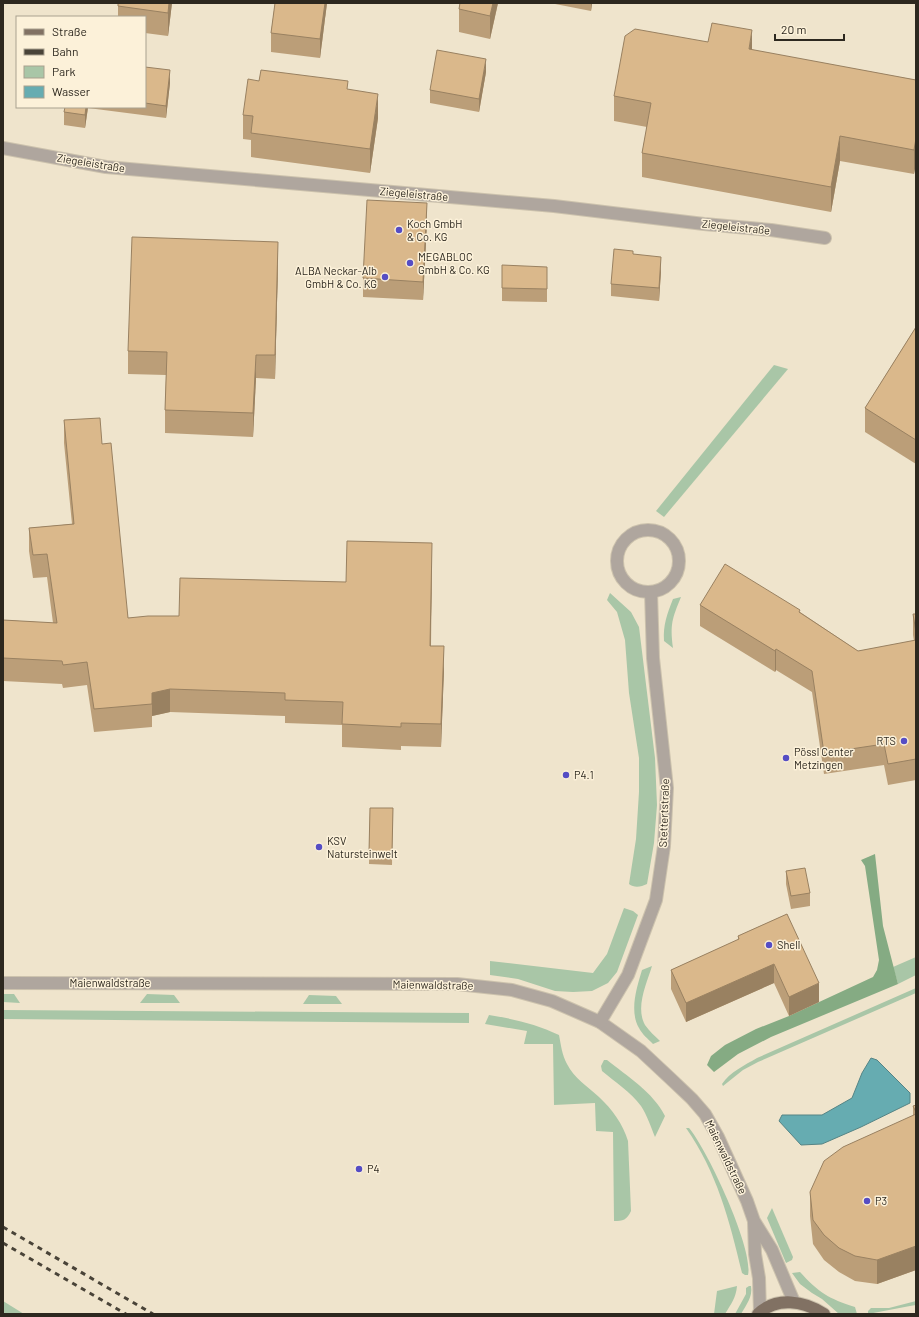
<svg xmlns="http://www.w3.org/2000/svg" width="919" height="1317" font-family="Barlow,sans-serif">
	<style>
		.green { fill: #a9c6a7 }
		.forest { fill: #85ab83 }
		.water { fill: #66acb1; stroke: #558485 }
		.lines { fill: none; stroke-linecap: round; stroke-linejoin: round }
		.minor-casing { stroke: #ccc2ad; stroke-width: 14 }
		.major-casing { stroke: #ccc2ad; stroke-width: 14 }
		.minor { stroke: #afa69e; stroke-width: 12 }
		.major { stroke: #817163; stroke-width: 12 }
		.rail { stroke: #494338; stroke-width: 3; stroke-dasharray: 5 5; stroke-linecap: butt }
		.wall { fill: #bb9e78 }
		.shaded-wall { fill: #998161 }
		.building { fill: #dab88b; stroke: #998161 }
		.poi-dot { fill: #554dc4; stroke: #fcf1d9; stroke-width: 1.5 }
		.labels { text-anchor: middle; stroke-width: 3; stroke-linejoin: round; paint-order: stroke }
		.street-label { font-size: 11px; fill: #2d281f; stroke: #fcf1d9 }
		.poi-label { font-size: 11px; fill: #2d281f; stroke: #fcf1d9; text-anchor: start }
	</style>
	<rect width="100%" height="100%" fill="#efe4cc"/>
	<!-- green -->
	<g class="green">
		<path d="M 774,365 L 788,369 L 664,517 L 656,511 Z"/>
		<path d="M 610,593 L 631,612 L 639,627 L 655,758 L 657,805 L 654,843 L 647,884 C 641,887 634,888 629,884 L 636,839 L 639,792 L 639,758 L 629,693 L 625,640 L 617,612 L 607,600 Z"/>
		<path d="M 681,597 C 672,619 670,624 673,648 L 664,641 C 663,625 667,614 673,599 Z"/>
		<path d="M 624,908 L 633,911 L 638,915 L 617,972 L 608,983 L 592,991 L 573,992 L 555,991 L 518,979 L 490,975 L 490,961 L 593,973 L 607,954 Z"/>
		<path d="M 916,957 L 916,975 L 898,984 L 893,967 Z"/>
		<path d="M 652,966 C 647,983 635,1007 645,1025 C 649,1031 655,1036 660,1041 L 653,1044 C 648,1039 642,1034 639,1028 C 629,1011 637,987 642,970 Z"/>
		<path d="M 916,988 L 916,993 L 758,1062 L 743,1070 L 723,1086 L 722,1084 C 730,1072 745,1065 757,1058 Z"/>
		<path d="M 3,994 L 14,994 L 20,1003 L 3,1002 Z"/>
		<path d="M 147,994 L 174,995 L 180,1003 L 140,1003 Z"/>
		<path d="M 309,995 L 336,996 L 342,1004 L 303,1004 Z"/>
		<path d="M 3,1010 L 469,1013 L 469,1023 L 3,1019 Z"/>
		<path d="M 489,1015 C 514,1019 536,1024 559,1035 C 561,1045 562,1055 567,1064 C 574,1078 588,1087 599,1097 C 612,1109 623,1124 628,1141 L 631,1211 C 627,1220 623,1221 614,1221 L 613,1132 L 596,1131 L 595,1103 L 554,1105 L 553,1044 L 524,1044 L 527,1031 L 485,1024 Z"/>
		<path d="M 604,1060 L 607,1060 C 627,1076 653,1092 665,1116 L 655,1137 C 651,1127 647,1115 641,1106 C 631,1092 615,1082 602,1071 L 601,1066 Z"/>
		<path d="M 686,1128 L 689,1128 C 707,1149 754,1249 748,1275 L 745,1275 L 742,1273 C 730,1222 717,1172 686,1128 Z"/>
		<path d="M 772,1208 L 793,1257 L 792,1260 L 786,1263 L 767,1218 Z"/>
		<path d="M 800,1272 C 818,1292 829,1299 855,1307 L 857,1314 L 839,1314 L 822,1299 L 812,1293 L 800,1284 L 792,1273 Z"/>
		<path d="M 737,1286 C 736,1298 731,1304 725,1314 L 714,1314 L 717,1291 Z"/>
		<path d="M 749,1286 L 751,1286 C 753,1297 746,1305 741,1314 L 735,1314 L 746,1294 L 746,1288 Z"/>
		<path d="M 3,1301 L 24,1314 L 3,1314 Z"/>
		<path d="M 916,1301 L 916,1305 L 910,1306 L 868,1314 L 868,1311 L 871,1308 L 889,1308 Z"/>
	</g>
	<!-- forest -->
	<path class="forest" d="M 875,854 L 883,926 L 898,984 L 771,1037 L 738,1054 L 714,1072 L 707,1065 L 711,1056 L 725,1045 L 756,1029 L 789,1016 L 873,977 L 877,970 L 879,960 L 865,866 L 861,860 Z"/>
	<!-- water -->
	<path class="water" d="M 871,1058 L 877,1060 L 910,1093 L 910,1103 L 861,1127 L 822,1144 L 801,1145 L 779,1121 L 782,1115 L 822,1115 L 852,1098 L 862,1073 Z"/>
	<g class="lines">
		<!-- minor casing -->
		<g class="minor-casing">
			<g id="minor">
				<path d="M 3,148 L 106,167 L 554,206 L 704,224 L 771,230 L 825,238"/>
				<circle cx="648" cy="561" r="31"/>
				<path d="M 3,983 L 457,984 L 512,990 L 552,1001 L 600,1022 L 641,1051 L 672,1080 L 692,1099 L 705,1114 L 718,1137 L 747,1201 L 754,1221 L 772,1250 L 794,1302"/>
				<path d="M 600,1022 L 628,975 L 656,900 L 664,846 L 667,788 L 653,658 L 651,592"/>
				<path d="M 754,1222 L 755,1254 L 759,1278 L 760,1312"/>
			</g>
		</g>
		<!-- major casing -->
		<g class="major-casing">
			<path id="major" d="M 758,1314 C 777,1296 804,1301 824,1314"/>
		</g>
		<!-- minor -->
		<use href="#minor" class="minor"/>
		<!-- major -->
		<use href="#major" class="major"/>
		<!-- rail -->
		<g class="rail">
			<path d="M 3,1227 L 153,1314"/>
			<path d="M 3,1243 L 126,1314"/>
		</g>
	</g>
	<!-- wall -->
	<g class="wall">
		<path d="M 172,3 L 168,36 L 145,33 L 145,17 L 118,17 L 118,6 Z"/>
		<path d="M 275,3 L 327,3 L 320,58 L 271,52 L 271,33 Z"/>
		<path d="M 460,3 L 498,3 L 490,39 L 459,32 L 459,9 Z"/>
		<path d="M 550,3 L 592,3 L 591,11 Z"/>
		<path d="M 708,42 L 752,50 L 916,80 L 916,163 L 914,174 L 840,161 L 831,212 L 642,177 L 642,153 L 647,127 L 614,121 L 614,96 Z"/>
		<path d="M 145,67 L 170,83 L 166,118 L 88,108 L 85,128 L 64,125 L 64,112 L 65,107 L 145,107 Z"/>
		<path d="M 486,72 L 479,112 L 430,103 L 430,90 Z"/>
		<path d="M 348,90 L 378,118 L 370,173 L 251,157 L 251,140 L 243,139 L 243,115 Z"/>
		<path d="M 427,222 L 423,300 L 363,297 L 363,278 Z"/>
		<path d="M 278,265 L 275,379 L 256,378 L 253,437 L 165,433 L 165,410 L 166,375 L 128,374 L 128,351 Z"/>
		<path d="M 661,270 L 659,301 L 611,296 L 611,284 Z"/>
		<path d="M 547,280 L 547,302 L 502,301 L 502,288 Z"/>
		<path d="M 916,327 L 916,464 L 865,432 L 865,408 Z"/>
		<path d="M 64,420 L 102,444 L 128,618 L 179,616 L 346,582 L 432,566 L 431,646 L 444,669 L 441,747 L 401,746 L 401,750 L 342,747 L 342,725 L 285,723 L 285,716 L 170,712 L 152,716 L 152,727 L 94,732 L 87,685 L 63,688 L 62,684 L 3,681 L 3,620 L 53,623 L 47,577 L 33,578 L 29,551 L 29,528 L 72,524 L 64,443 Z"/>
		<path d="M 700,605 L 800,612 L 858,651 L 914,641 L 913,635 L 913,614 L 916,614 L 916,780 L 888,785 L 884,765 L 824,774 L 812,692 L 776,670 L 775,672 L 700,626 Z"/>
		<path d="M 370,808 L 393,808 L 392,865 L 369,864 Z"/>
		<path d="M 786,871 L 810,893 L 810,906 L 791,909 L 786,884 Z"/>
		<path d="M 787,914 L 819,1002 L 789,1016 L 774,983 L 686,1022 L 671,989 L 671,970 L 738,940 L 738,936 Z"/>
		<path d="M 916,1105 L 916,1270 L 877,1284 L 855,1281 L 839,1272 L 824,1260 L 813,1244 L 810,1216 L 810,1192 L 913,1116 L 913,1106 Z"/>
	</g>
	<!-- shaded-wall -->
	<g class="shaded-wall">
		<path d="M 169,3 L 172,3 L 168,36 L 168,13 Z"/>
		<path d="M 325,3 L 327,3 L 320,58 L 320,39 Z"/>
		<path d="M 493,3 L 498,3 L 490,39 L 490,16 Z"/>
		<path d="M 591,3 L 592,3 L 591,11 Z"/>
		<path d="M 752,30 L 752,55 L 749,49 Z"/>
		<path d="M 486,59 L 486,72 L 479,112 L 479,99 Z"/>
		<path d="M 170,70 L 170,83 L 166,118 L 166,106 Z"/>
		<path d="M 378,94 L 378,118 L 370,173 L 370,149 Z"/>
		<path d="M 86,107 L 88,107 L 85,128 L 85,115 Z"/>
		<path d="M 840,136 L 840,161 L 831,212 L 831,187 Z"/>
		<path d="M 916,138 L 916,163 L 914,174 L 914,150 Z"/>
		<path d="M 427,203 L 427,222 L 423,300 L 423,282 Z"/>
		<path d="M 278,242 L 278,265 L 275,379 L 275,355 Z"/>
		<path d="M 661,257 L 661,270 L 659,301 L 659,288 Z"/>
		<path d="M 256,355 L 256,378 L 253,437 L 253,413 Z"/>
		<path d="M 432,543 L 432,566 L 430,669 L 430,646 Z"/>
		<path d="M 444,646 L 444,669 L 441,747 L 441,724 Z"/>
		<path d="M 776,649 L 776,670 L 775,672 L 775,651 Z"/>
		<path d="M 170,689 L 170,712 L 152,716 L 152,693 Z"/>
		<path d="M 774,964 L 774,983 L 686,1022 L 686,1003 Z"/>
		<path d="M 819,983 L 819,1002 L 789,1016 L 789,997 Z"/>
		<path d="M 916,1246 L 916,1270 L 877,1284 L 877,1260 Z"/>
	</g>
	<!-- building -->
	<g class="building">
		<path d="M 118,3 L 169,3 L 168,13 L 118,6 Z"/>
		<path d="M 275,3 L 325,3 L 320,39 L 271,33 Z"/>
		<path d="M 460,3 L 493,3 L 490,16 L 459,9 Z"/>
		<path d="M 712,23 L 752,30 L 749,49 L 916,80 L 916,138 L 914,150 L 840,136 L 831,187 L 642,153 L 651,103 L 614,96 L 625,36 L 635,29 L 708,42 Z"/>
		<path d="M 437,50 L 486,59 L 479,99 L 430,90 Z"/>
		<path d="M 145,67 L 170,70 L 166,106 L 145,103 Z"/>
		<path d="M 261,70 L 348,81 L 347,89 L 378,94 L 370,149 L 251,133 L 253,116 L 243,115 L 248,79 L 259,81 Z"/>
		<path d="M 65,107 L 86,107 L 85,115 L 64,112 Z"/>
		<path d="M 367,200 L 427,203 L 423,282 L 363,278 Z"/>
		<path d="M 132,237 L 278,242 L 275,355 L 256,355 L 253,413 L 165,410 L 167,352 L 128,351 Z"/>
		<path d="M 614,249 L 633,251 L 633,254 L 661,257 L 659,288 L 611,284 Z"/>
		<path d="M 502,265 L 547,267 L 547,289 L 502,288 Z"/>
		<path d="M 916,327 L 916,440 L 865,408 Z"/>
		<path d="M 100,418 L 102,444 L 111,443 L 128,618 L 148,616 L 179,616 L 180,578 L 346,582 L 347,541 L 432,543 L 430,646 L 444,646 L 441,724 L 401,723 L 401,727 L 342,724 L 343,702 L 285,700 L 285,693 L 170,689 L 152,693 L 152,704 L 94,709 L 87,662 L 63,665 L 62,661 L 3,658 L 3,620 L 57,623 L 47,554 L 33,555 L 29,528 L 74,524 L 64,420 Z"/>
		<path d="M 725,564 L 800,610 L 799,612 L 858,651 L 916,640 L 916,759 L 888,764 L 884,744 L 824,753 L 812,671 L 776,649 L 775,651 L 700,605 Z"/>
		<path d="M 913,614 L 916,614 L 916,632 Z"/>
		<path d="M 370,808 L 393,808 L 392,852 L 369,852 Z"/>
		<path d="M 805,868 L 810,893 L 791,896 L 786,871 Z"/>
		<path d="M 787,914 L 819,983 L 789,997 L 774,964 L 686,1003 L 671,970 L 739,939 L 738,936 Z"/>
		<path d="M 916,1105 L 916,1112 L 913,1106 Z"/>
		<path d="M 916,1114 L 916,1246 L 877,1260 L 855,1256 L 839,1248 L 824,1235 L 813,1220 L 810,1192 L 824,1161 L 843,1147 Z"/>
	</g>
	<!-- markers -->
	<g class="poi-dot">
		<circle cx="399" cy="230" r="4"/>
		<circle cx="410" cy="263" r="4"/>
		<circle cx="385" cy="277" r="4"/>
		<circle cx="904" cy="741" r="4"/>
		<circle cx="786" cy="758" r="4"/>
		<circle cx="566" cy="775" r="4"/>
		<circle cx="319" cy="847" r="4"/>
		<circle cx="769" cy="945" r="4"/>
		<circle cx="359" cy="1169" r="4"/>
		<circle cx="867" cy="1201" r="4"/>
	</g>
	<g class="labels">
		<!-- street labels -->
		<g class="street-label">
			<text transform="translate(91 163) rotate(9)" y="4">Ziegeleistraße</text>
			<text transform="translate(414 194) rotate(5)" y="4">Ziegeleistraße</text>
			<text transform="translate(736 227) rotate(6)" y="4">Ziegeleistraße</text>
			<text transform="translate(664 813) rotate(-88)" y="4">Stettertstraße</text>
			<text x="110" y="987">Maienwaldstraße</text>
			<text transform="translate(433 985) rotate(1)" y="4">Maienwaldstraße</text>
			<text transform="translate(726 1157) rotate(64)" y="4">Maienwaldstraße</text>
		</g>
		<!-- poi labels -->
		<g class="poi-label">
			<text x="407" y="228">Koch GmbH<tspan x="407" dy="13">&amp; Co. KG</tspan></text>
			<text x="418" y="261">MEGABLOC<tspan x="418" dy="13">GmbH &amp; Co. KG</tspan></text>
			<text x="377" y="275" text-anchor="end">ALBA Neckar-Alb<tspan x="377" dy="13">GmbH &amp; Co. KG</tspan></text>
			<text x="896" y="745" text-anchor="end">RTS</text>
			<text x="794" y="756">Pössl Center<tspan x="794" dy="13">Metzingen</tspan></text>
			<text x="574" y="779">P4.1</text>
			<text x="327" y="845">KSV<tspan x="327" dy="13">Natursteinwelt</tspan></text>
			<text x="777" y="949">Shell</text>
			<text x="367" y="1173">P4</text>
			<text x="875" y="1205">P3</text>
		</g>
	</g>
	<!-- border -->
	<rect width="919" height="1317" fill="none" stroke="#2d281f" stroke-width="8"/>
	<!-- legend -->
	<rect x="16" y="16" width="130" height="92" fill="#fcf1d9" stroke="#a9a18f"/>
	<rect x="24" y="29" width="20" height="6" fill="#817163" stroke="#a9a18f"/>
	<text x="52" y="36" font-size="12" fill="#2d281f">Straße</text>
	<rect x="24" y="49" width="20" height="6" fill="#494338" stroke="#a9a18f"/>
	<text x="52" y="56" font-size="12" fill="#2d281f">Bahn</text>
	<rect x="24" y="66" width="20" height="12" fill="#a9c6a7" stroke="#a9a18f"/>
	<text x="52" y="76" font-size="12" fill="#2d281f">Park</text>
	<rect x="24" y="86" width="20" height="12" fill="#66acb1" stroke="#a9a18f"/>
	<text x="52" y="96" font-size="12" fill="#2d281f">Wasser</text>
	<!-- scale -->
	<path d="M775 34v6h69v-6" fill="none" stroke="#2d281f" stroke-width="2"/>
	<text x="781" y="34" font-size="12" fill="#2d281f" stroke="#fcf1d9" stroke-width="3" paint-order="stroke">20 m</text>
</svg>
